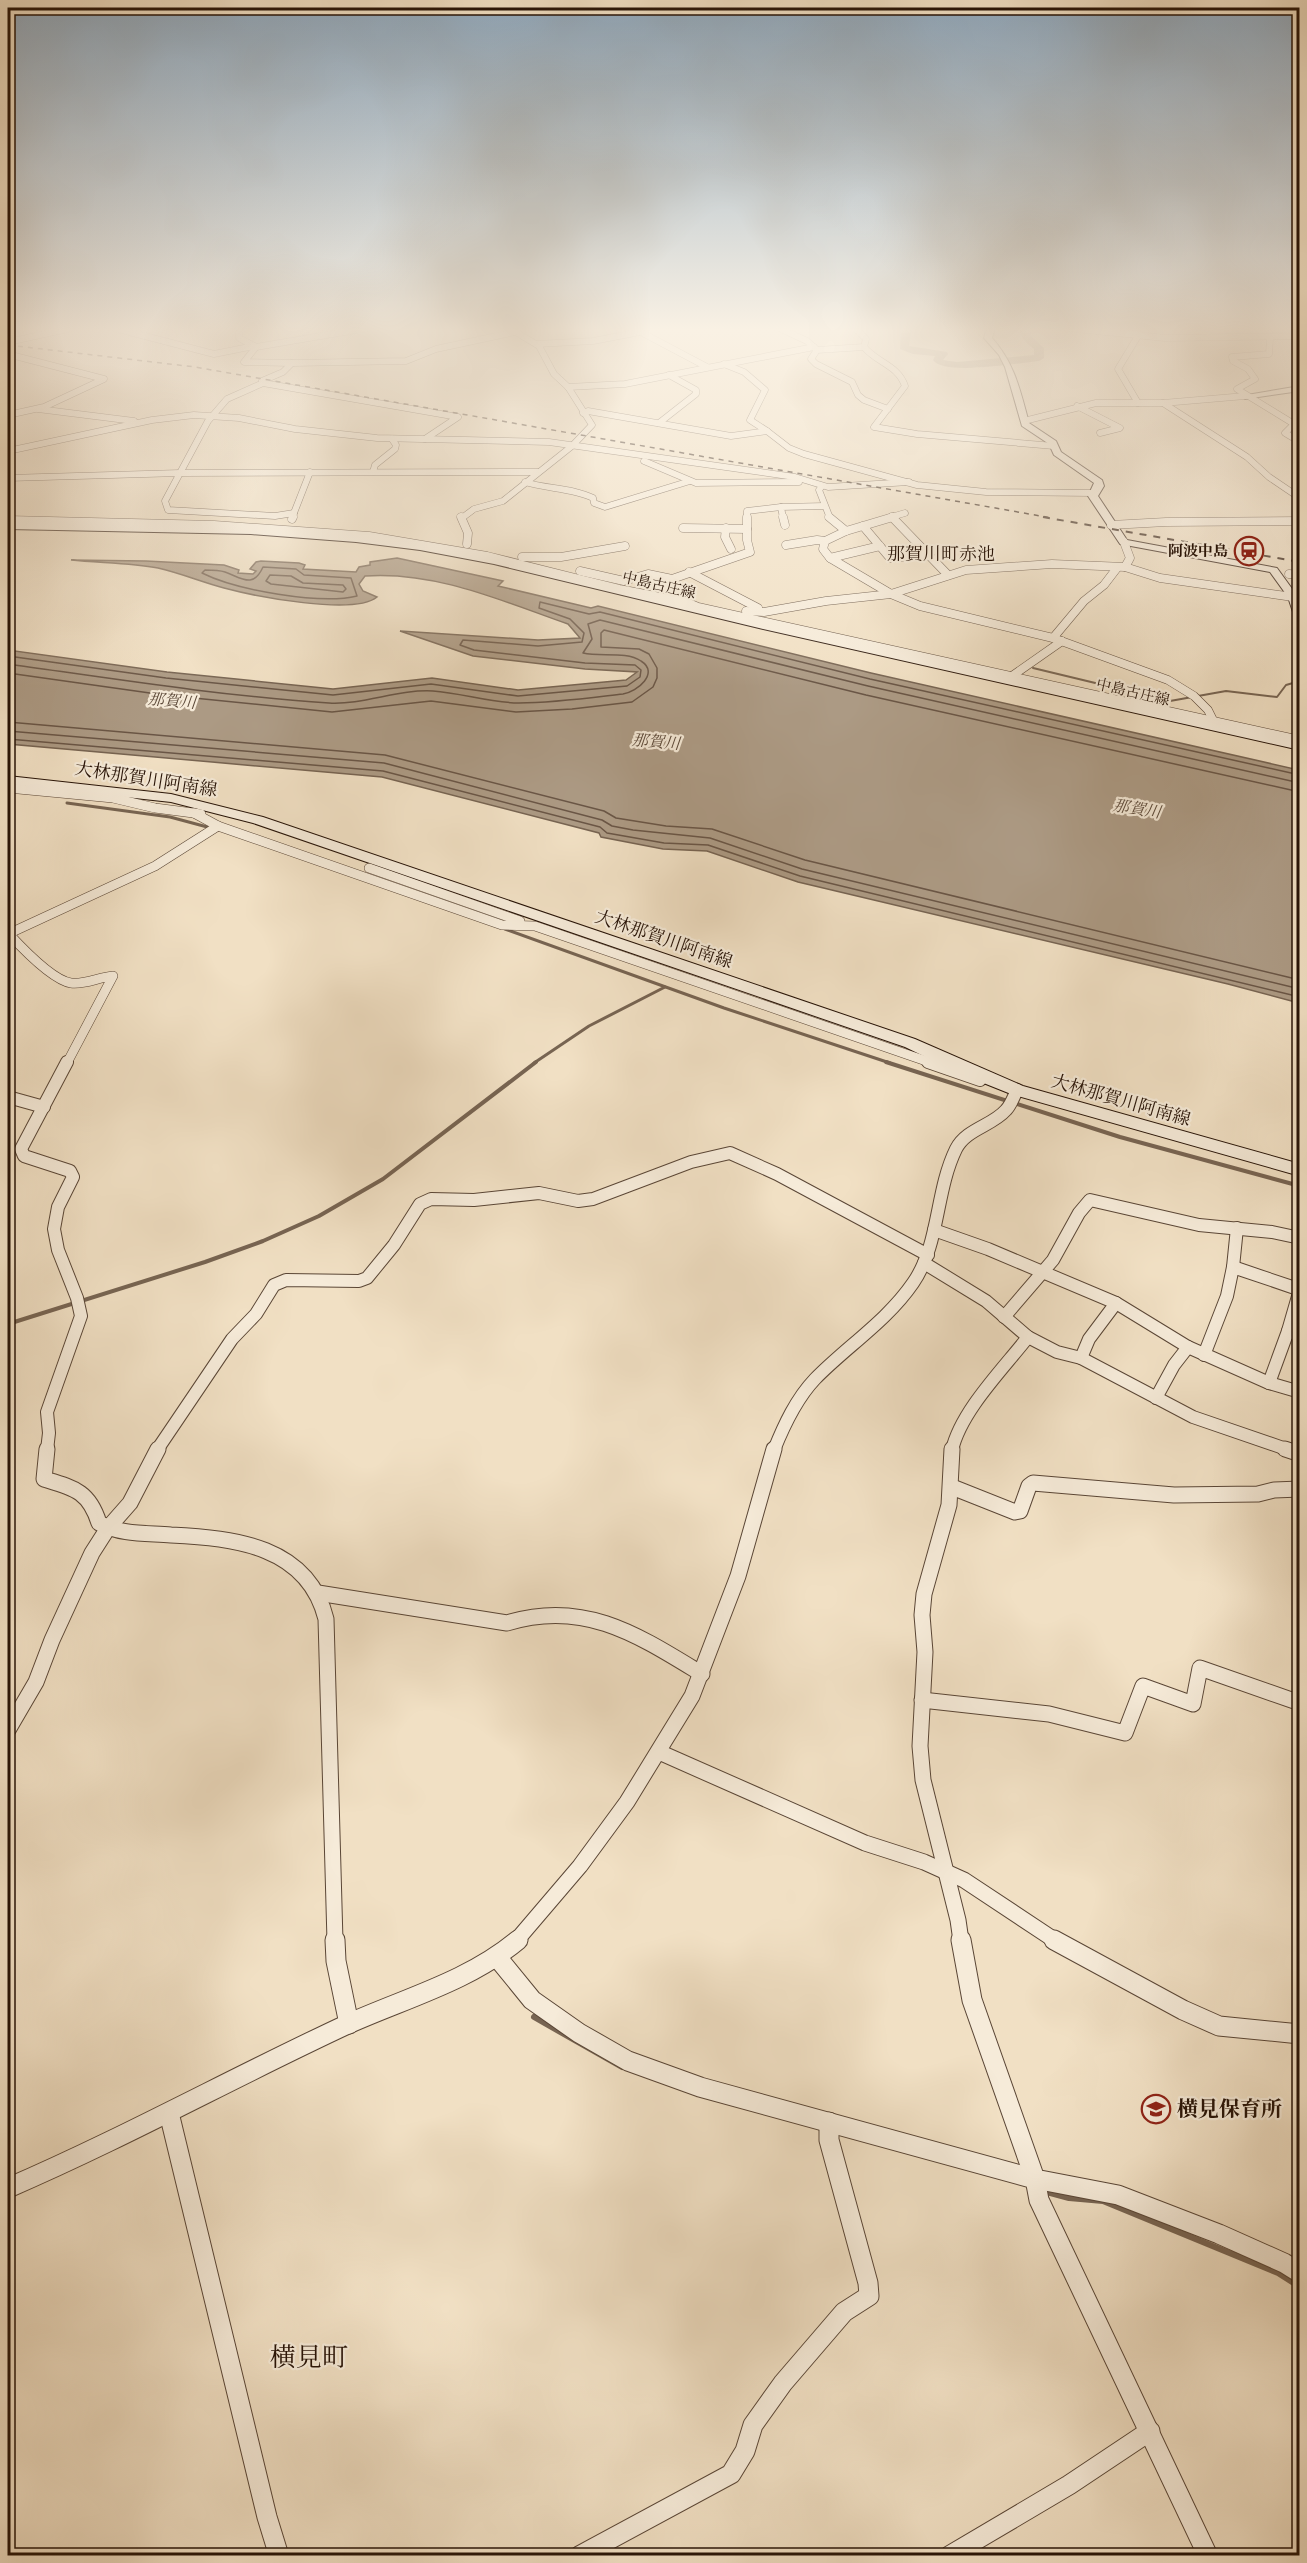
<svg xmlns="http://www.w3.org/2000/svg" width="1307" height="2563" font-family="'IM FELL Great Primer','Noto Serif JP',serif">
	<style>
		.water { fill: #ac9a84; stroke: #776452; stroke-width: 1.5 }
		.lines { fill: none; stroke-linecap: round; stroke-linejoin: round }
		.shore { stroke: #6a5646; stroke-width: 1.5 }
		.stream-far3 { stroke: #776452; stroke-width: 2 }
		.stream-far2 { stroke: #776452; stroke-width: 3 }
		.stream-far1 { stroke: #776452; stroke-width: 4 }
		.stream { stroke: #776452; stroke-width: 6 }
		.river { fill: #ac9a84; fill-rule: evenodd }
		.street-far5-casing { stroke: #5a4636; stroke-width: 7 }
		.street-far4-casing { stroke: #5a4636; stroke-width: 9 }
		.street-far3-casing { stroke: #5a4636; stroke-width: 10 }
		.street-far2-casing { stroke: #5a4636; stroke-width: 14 }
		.street-far1-casing { stroke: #5a4636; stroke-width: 17 }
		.street-casing { stroke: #5a4636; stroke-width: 21 }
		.secondary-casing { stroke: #271307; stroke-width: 2 }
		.street-far5 { stroke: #f6ebd9; stroke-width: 6 }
		.street-far4 { stroke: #f6ebd9; stroke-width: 8 }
		.street-far3 { stroke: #f6ebd9; stroke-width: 9 }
		.street-far2 { stroke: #f6ebd9; stroke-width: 12 }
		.street-far1 { stroke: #f6ebd9; stroke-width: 15 }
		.street { stroke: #f6ebd9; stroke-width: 19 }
		.secondary { fill: #f6ebd9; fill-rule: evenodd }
		.rail-far1 { stroke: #271307; stroke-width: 1.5; stroke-dasharray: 5 5; stroke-linecap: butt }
		.rail { stroke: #271307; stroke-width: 2; stroke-dasharray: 7 7; stroke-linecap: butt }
		.labels { text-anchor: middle; stroke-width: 4.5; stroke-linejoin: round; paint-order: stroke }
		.far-poi-label { font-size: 15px; font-weight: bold; fill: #271307; stroke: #f6ebd9; text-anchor: end }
		.far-street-label { font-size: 15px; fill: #271307; stroke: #f6ebd9 }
		.far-water-label { font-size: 16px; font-style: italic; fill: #5c4939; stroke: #f6ebd9 }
		.far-quarter-label { font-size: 18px; fill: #271307; stroke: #f6ebd9 }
		.street-label { font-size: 18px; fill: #271307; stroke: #f6ebd9 }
		.near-poi-label { font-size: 21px; font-weight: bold; fill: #271307; stroke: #f6ebd9; text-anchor: start }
		.near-quarter-label { font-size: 26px; fill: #271307; stroke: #f6ebd9 }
	</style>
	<rect width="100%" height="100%" fill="#f1e0c4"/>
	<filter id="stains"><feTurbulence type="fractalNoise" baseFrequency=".00333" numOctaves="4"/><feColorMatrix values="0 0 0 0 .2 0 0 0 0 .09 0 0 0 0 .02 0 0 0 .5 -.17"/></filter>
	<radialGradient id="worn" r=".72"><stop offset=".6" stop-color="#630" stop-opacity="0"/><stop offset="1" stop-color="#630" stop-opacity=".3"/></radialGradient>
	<!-- water -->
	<path class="water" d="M 397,558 L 503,581 L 498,586 L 591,608 L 598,606 L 871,673 L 1299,770 L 1299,1003 L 1228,984 L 798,882 L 707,851 L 663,849 L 601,837 L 599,833 L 382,777 L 8,744 L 8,650 L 167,672 L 333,689 L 432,678 L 518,690 L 626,680 L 637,672 L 585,669 L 473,656 L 400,631 L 538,640 L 580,638 L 568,624 C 502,601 436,571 365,576 L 359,584 L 363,591 L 377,597 C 354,616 254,596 224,588 C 202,582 180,573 158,568 C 130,563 99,563 71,560 L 146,561 L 224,565 L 239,570 L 238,573 L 253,574 L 256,571 L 250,569 L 256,562 L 261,561 L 299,563 L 305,565 L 303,569 L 356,572 L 359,567 L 370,565 L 370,562 Z"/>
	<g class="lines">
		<!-- shore -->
		<g class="shore">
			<path d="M 263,567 L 296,569 L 304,575 L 351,578 L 357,596 C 320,605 236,590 202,573 L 205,570 C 212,570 219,570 225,572 C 242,578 253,589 263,567 Z"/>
			<path d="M 270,575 L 291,576 L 303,583 L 343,585 L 346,589 L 343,592 L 271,584 L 266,581 Z"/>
			<path d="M 8,656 L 166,678 L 333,695 L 431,684 L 518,696 L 627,686 L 640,677 L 641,670 L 635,665 L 585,663 L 474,650 L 460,645 L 463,640 L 538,646 L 582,642 L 584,633 L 570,619 L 539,608 L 540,602 L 589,614 L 600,612 L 870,679 L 1300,775"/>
			<path d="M 8,664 C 115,679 222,696 329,703 C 363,705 399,689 433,691 C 462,693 490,703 519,703 C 554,703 589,698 623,694 C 637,692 660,673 641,661 C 626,651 601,657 583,653 L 592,639 L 588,624 L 600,620 L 868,686 L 1300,783"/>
			<path d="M 8,673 L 164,695 L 332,712 L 431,701 L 516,712 L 572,709 L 632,702 L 653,687 L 657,678 L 657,668 L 649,654 L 639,649 L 601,647 L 601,633 L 604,630 L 866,695 L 1300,792"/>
			<path d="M 8,722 L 385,755 L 604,811 L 616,818 L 666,826 L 712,829 L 805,860 L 1300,980"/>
			<path d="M 8,731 L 384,763 L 602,820 L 612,826 L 633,830 L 710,838 L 802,869 L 1300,989"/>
			<path d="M 8,739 L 383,771 L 600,827 L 607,833 L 664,843 L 708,845 L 800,876 L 1300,997"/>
		</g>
		<!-- stream-far3 -->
		<path class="stream-far3" d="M 1033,668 L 1170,701 L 1226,691 L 1277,697 L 1286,685 L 1300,681"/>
		<!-- stream-far2 -->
		<g class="stream-far2">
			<path d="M 67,803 L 170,817 L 211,828"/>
			<path d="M 505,929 L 724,1008 L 890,1063"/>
			<path d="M 534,1063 L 589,1026 L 665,987"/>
		</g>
		<!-- stream-far1 -->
		<g class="stream-far1">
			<path d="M 886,1062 L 1120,1137 L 1300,1186"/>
			<path d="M 8,1324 L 205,1262 L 263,1241 L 319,1216 L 383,1179 L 536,1062"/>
		</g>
		<!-- stream -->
		<g class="stream">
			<path d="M 534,2017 L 622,2067"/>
			<path d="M 1043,2191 L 1069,2198 L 1103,2201 L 1278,2273 L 1300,2287"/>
		</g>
		<!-- river -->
		<path class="river" d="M 905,328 L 915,328 L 911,333 L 909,346 L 947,352 L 948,354 L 943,360 L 957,362 L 1034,355 L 1034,349 C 1026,343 1020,338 1020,328 L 1030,328 L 1032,337 L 1044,348 L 1044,358 L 1039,361 C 1019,363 943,376 933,360 L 935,356 L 913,354 L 900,349 L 901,333 Z"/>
		<!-- street-far5 casing -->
		<g class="street-far5-casing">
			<g id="street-far5">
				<path d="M 114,328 L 214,354 L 254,346"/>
				<path d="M 244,328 L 239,331 L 239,338 L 256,347 L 244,362 L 292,363"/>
				<path d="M 779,328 L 807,341 L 817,350 L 864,347"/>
				<path d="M 855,328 L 866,339 L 864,347"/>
				<path d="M 1067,328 L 1165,338 L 1300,336"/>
				<path d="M 635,329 L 707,367"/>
				<path d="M 1138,336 L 1118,369 L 1138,403"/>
				<path d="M 1270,338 L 1269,354 L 1232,357 L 1233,361 L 1248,369 L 1255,379 L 1237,389 L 1294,424 L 1285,433 L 1300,442"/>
				<path d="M 8,342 L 72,328"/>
				<path d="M 537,344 L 593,341 L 640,332"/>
				<path d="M 256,347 L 368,328"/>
				<path d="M 864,347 C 877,363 898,365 905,386 L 874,427 L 917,434 L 1054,446"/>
				<path d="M 817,350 L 811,359 L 816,364 L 852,382 L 858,395 L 864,400 L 888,409"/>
				<path d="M 8,358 L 15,356 L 104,379 L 44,407 L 8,415"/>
				<path d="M 724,364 L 744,372 L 765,390 L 750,420 L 767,431"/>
				<path d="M 262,381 L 283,372 L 292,363 L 406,361 L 436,349 L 515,332"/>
				<path d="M 568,387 L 625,384 L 814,347"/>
				<path d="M 8,400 L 11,403 L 9,414"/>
				<path d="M 1163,403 L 1247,457 L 1269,477 L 1300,498"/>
				<path d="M 1077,406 L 1120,428 L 1100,433"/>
				<path d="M 38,409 L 134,421"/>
				<path d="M 583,413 L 588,411 L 731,436 L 767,431 L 789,448 L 804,454 L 917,485 L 986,492 L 1093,493"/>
				<path d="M 1024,421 L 1096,403 L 1163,403 L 1245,396"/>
				<path d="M 659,423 L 696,394 L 696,390 L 669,375"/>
				<path d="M 425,439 L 458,417 L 263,383 L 227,399 L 208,421 L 180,473 L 538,472"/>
				<path d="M 8,451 L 152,420 L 194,415 L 239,418 L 295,429 L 377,438 L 549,442 L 795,477 L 828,487 L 909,482"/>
				<path d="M 644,461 L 696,483 L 799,482"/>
				<path d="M 373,472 L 375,465 L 395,449 L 396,445 L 392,439"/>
				<path d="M 8,478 L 180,473 L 165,501 L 168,510 L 275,516 L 294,513"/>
				<path d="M 525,482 C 547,489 573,488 593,498 L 594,503 L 605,507 L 690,481"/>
				<path d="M 822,486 L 819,490 L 830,518"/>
				<path d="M 292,518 L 310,472"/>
				<path d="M 462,518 L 474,509 L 503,501 L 572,446 L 592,425 L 568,387 L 554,374 L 539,346 L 509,328"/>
				<path d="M 747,518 L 747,511 L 781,507"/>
				<path d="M 783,518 L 781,507 L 824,506"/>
				<path d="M 888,518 L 905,513"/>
			</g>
		</g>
		<!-- street-far4 casing -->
		<g class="street-far4-casing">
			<g id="street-far4">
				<path d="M 461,517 L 468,533 L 467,544"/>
				<path d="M 783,517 L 785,525"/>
				<path d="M 829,517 L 846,531"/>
				<path d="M 892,517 L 948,575"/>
				<path d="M 292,519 L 293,517"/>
				<path d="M 8,520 L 214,525 L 369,536 L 487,556 L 619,589 L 686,602 L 698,607 L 1300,740"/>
				<path d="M 1111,525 L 1166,522 L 1300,521"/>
				<path d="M 863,526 L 890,558 L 928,555"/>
				<path d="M 683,528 L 747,529"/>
				<path d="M 726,528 L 725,537 L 731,549"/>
				<path d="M 786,545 L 817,540 L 825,541"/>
				<path d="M 880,546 L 830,558 L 891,594 L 920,606 L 1053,638 L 1168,680 L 1194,696 L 1208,710 L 1214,722"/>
				<path d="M 522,557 L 561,557 L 625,546"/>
				<path d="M 830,558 L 823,549 L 825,541 L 846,531 L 893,517"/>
				<path d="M 1125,567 L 1160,578 L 1293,597"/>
				<path d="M 580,571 L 624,581 L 648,574 L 672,579 L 750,552 L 747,540 L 747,517"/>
				<path d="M 689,572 L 758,608"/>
				<path d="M 1289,574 L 1300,575"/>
				<path d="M 746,611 L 764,612 L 826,601 L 891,594 L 966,570 L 1052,564 L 1125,567 L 1130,558 L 1124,542"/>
				<path d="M 1053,638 L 1084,601 L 1104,585 L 1117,568"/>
				<path d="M 1012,676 L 1062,641"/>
			</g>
		</g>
		<!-- street-far3 casing -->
		<g class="street-far3-casing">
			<g id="street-far3">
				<path d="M 8,788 L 113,798 L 155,808 L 201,814"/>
				<path d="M 194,813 L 218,826 L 502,925 L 535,926 L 932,1063"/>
				<path d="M 369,868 L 520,921"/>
				<path d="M 8,934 L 155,866 L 218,826"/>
				<path d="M 9,934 C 22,948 52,980 71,983 C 85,985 99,977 113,976 L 67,1063"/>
			</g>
		</g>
		<!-- street-far2 casing -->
		<g class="street-far2-casing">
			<g id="street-far2">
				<path d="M 928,1062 L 980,1080"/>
				<path d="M 8,1097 L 44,1107"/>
				<path d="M 934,1230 L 988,1249 L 1116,1303 L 1188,1347 L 1269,1383 L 1300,1392"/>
				<path d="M 924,1263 L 986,1301 L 1028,1337 L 1057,1352 L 1081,1358 L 1193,1417 L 1289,1450"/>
				<path d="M 1233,1267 L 1237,1228"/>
				<path d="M 1004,1317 L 1053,1260 L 1079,1213 L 1090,1200 L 1199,1225 L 1272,1232 L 1300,1238"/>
				<path d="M 1204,1355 L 1227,1296 L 1233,1267 L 1295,1288 L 1299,1293 L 1288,1331"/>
				<path d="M 1081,1358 L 1089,1339 L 1116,1303"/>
				<path d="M 1269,1383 L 1288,1331 L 1300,1335"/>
				<path d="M 1156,1398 L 1174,1365 L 1188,1347"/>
				<path d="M 47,1450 L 49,1433 L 47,1412 L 81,1316 L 77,1298 L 58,1250 L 54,1229 L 58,1207 L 73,1177 L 70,1171 L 24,1156 L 21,1149 L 67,1062"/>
				<path d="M 157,1450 L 232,1339 L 256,1314 L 274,1285 L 286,1280 L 359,1281 L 367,1278 L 394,1245 L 420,1204 L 431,1199 L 474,1200 L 539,1193 L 578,1201 L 593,1199 L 691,1162 L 730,1153 L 777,1174 L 928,1255"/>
				<path d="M 774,1450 C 784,1425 796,1399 815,1379 C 846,1347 887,1321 913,1283 C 940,1244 935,1192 956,1149 C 966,1129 992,1126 1006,1110 C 1011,1105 1014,1096 1017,1090"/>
				<path d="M 952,1450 C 961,1411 1003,1369 1028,1337"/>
			</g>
		</g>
		<!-- street-far1 casing -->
		<g class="street-far1-casing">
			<g id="street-far1">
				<path d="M 47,1449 L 44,1479 C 74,1488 89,1491 99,1523 C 121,1535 146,1533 171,1535 C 235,1538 308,1546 326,1619 L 335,1941"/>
				<path d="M 952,1449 L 949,1505 L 924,1594 L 922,1615 L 925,1652 L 920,1746 L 923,1780 L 958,1920 L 961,1941"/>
				<path d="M 1285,1449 L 1300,1454"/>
				<path d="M 952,1487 L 1015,1512 L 1020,1511 L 1029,1486 L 1033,1483 L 1174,1495 L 1258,1494 L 1274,1490 L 1300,1489"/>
				<path d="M 318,1593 L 507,1623 C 584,1599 638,1635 702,1674"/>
				<path d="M 922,1700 L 1049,1714 L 1125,1733 L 1143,1686 L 1193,1704 L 1200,1668 L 1300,1703"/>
				<path d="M 8,1730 L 36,1682 L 52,1640 L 92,1553 L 108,1528 L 130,1503 L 158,1449"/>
				<path d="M 659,1752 L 865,1843 L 924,1862 L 964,1880 L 1056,1941"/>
				<path d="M 516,1941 L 580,1866 L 627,1802 L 692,1696 L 738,1576 L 774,1449"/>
			</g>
		</g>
		<!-- street casing -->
		<g class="street-casing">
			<g id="street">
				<path d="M 335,1940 L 336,1961 L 349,2024"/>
				<path d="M 961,1940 L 972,2000 L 1035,2179 L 1118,2195 L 1219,2234 L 1284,2263 L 1300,2273"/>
				<path d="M 1054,1940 L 1183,2010 L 1219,2026 L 1300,2034"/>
				<path d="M 497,1957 L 532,2000 L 579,2033 L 628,2061 L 700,2087 L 1035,2179 L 1039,2200 L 1208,2556"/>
				<path d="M 169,2113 L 267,2517 L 279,2556"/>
				<path d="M 8,2188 C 124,2138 234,2077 348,2024 C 406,1998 469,1981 518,1940"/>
				<path d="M 579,2556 L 731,2474 L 745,2451 L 753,2425 L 783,2383 L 844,2312 L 869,2296 L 868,2283 L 829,2140 L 829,2122"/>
				<path d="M 949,2556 L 1069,2485 L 1150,2431"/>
			</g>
		</g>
		<!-- secondary casing -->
		<g class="secondary-casing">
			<g id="secondary">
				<path d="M 987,328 L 995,328 L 992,338 C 1015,364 1020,390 1029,423 L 1056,441 L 1061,452 L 1102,480 L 1104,486 L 1098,496 L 1127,540 L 1277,568 L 1298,597 L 1300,621 L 1295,618 L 1288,597 L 1270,572 L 1120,544 L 1088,496 L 1094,483 L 1054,455 L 1049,444 L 1022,426 L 1005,367 L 999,355 L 984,338 Z"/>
				<path d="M 1300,386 L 1300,391 L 1245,399 L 1241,396 Z"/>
				<path d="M 8,523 L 251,528 L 356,536 L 420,544 L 494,558 L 759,622 L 1300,742 L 1300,750 L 759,628 L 494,564 L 420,550 L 356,542 L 251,534 L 8,529 Z"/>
				<path d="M 8,776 L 171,794 L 263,817 L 915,1039 L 1023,1086 L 1300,1164 L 1300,1176 L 1011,1094 L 961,1074 L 905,1047 L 253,823 L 171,802 L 8,784 Z"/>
			</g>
		</g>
		<!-- street-far5 -->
		<use href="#street-far5" class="street-far5"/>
		<!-- street-far4 -->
		<use href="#street-far4" class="street-far4"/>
		<!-- street-far3 -->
		<use href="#street-far3" class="street-far3"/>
		<!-- street-far2 -->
		<use href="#street-far2" class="street-far2"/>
		<!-- street-far1 -->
		<use href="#street-far1" class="street-far1"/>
		<!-- street -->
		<use href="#street" class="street"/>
		<!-- secondary -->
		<use href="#secondary" class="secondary"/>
		<!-- rail-far1 -->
		<path class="rail-far1" d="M 8,345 L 195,367 L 1052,518"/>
		<!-- rail -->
		<path class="rail" d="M 1043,517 L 1300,562"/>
	</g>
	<!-- sky -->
	<linearGradient id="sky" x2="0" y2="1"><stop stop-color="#90aac0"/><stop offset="0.48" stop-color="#f9f1e4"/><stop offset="1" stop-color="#f9f1e4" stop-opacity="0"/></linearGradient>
	<rect width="1307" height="687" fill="url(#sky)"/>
	<!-- icons -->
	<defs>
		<g id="station-ring" transform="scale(1.5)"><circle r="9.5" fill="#f6ebd9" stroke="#8f2418" stroke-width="1.5"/><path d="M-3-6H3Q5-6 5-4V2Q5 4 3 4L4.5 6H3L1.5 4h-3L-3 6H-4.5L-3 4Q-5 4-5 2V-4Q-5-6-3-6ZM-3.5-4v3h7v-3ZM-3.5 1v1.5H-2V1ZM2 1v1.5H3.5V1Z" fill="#8f2418"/></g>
		<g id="school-ring" transform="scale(1.5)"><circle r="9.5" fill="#f6ebd9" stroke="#8f2418" stroke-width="1.5"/><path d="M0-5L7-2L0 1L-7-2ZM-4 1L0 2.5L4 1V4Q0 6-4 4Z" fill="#8f2418"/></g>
	</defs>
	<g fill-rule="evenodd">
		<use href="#station-ring" x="1249" y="551"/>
		<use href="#school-ring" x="1156" y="2109"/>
	</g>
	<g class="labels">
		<!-- far-poi labels -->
		<g class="far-poi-label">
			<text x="1228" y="556">阿波中島</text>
		</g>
		<!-- far-street labels -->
		<g class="far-street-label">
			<text transform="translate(659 585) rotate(13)" y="5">中島古庄線</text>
			<text transform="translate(1133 692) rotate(13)" y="5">中島古庄線</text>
		</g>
		<!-- far-water labels -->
		<g class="far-water-label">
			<text transform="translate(172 700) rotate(5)" y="6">那賀川</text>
			<text transform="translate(656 741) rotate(5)" y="6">那賀川</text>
			<text transform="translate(1137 808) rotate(9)" y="6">那賀川</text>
		</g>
		<!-- far-quarter labels -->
		<g class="far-quarter-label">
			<text x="941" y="560">那賀川町赤池</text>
		</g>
		<!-- street labels -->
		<g class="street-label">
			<text transform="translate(146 779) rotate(9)" y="6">大林那賀川阿南線</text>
			<text transform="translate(664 939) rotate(19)" y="6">大林那賀川阿南線</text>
			<text transform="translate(1121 1100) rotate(16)" y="6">大林那賀川阿南線</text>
		</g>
		<!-- near-poi labels -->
		<g class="near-poi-label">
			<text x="1177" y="2116">横見保育所</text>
		</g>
		<!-- near-quarter labels -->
		<g class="near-quarter-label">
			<text x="309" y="2366">横見町</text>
		</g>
	</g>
	<!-- margin -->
	<rect width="1307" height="2563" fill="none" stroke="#f1e0c4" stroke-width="30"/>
	<rect x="9" y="9" width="1289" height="2545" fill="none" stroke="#271307" stroke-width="3"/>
	<rect x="15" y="15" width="1277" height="2533" fill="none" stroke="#271307" stroke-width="1.5"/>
	<rect width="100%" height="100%" filter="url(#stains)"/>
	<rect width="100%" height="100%" fill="url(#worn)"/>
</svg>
